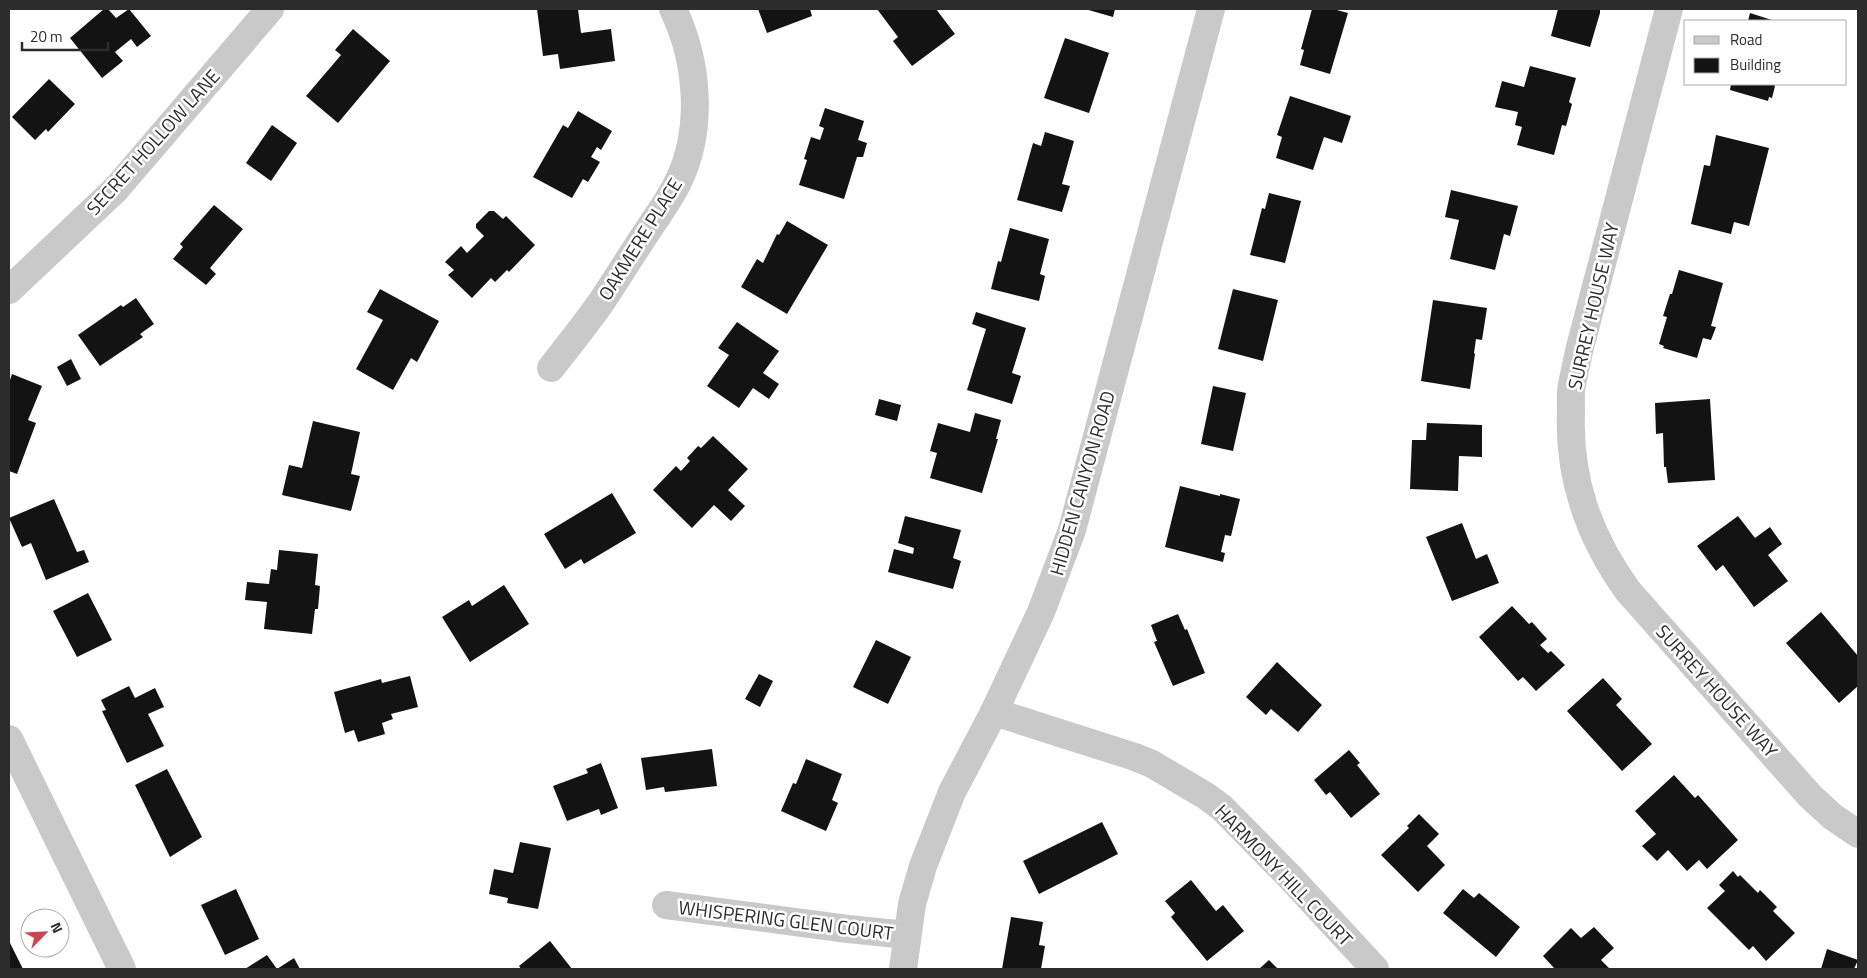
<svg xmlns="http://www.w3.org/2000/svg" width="1867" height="978" font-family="'Titillium Web',sans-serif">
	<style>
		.building { fill: #131313 }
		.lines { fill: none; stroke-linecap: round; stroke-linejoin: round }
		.minor { stroke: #c9c9c9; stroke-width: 28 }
		.labels { text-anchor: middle; stroke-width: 5; stroke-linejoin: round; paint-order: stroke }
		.street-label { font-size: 19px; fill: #2c2c2c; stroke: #fff }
	</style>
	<rect width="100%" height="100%" fill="#fff"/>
	<!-- building -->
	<g class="building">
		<path d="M 104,9 L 108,9 L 116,18 L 129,9 L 151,36 L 137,47 L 131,39 L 115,52 L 123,61 L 102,78 L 70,38 Z"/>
		<path d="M 537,9 L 578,9 L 581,33 L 611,29 L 615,61 L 560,69 L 558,54 L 543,56 Z"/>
		<path d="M 758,9 L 810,9 L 812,16 L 767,33 Z"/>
		<path d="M 877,9 L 936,9 L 955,34 L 912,66 L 893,41 L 898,37 Z"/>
		<path d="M 1085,9 L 1115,9 L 1113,17 Z"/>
		<path d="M 1312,9 L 1333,9 L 1348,13 L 1330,74 L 1300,65 L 1304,50 L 1301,49 Z"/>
		<path d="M 1558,9 L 1600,9 L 1600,13 L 1590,47 L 1551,36 Z"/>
		<path d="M 1750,13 L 1775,21 L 1748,21 Z"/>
		<path d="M 353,29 L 390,61 L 338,123 L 306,96 L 341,55 L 335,50 Z"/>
		<path d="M 1065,38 L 1109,53 L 1089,113 L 1044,98 Z"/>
		<path d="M 1530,66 L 1576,78 L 1569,102 L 1572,104 L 1566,126 L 1562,125 L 1554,155 L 1517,145 L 1522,127 L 1515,125 L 1518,112 L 1495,107 L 1502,81 L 1524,87 Z"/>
		<path d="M 49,79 L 75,104 L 48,132 L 46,129 L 35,140 L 12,117 Z"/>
		<path d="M 1731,84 L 1773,84 L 1775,86 L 1772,98 L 1769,97 L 1768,101 L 1730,90 Z"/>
		<path d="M 1290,96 L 1351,116 L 1342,143 L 1324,137 L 1313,170 L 1276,158 L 1282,137 L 1277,135 Z"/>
		<path d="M 825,108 L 864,121 L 858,140 L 867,143 L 863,157 L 857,157 L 844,199 L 799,185 L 807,160 L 804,159 L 811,137 L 820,140 L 824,128 L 819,126 Z"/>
		<path d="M 578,111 L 612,131 L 601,150 L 597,147 L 591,157 L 600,162 L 588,182 L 583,179 L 572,198 L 533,177 L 563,125 L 568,128 Z"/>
		<path d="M 272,125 L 297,143 L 271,181 L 246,163 Z"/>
		<path d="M 1045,132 L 1074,141 L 1062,184 L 1070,186 L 1062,212 L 1017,200 L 1033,143 L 1041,146 Z"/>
		<path d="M 1716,135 L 1769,148 L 1749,226 L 1734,222 L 1731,234 L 1691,224 L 1704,165 L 1710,166 Z"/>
		<path d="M 1451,190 L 1518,206 L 1510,236 L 1504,234 L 1495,270 L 1450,259 L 1459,220 L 1445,217 Z"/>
		<path d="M 1269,193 L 1301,201 L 1285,263 L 1250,255 L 1262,208 L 1265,209 Z"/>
		<path d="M 214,205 L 243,229 L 210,268 L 216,274 L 206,285 L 173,259 L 183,247 L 180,244 Z"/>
		<path d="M 489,211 L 494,211 L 503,219 L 506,216 L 535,245 L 509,272 L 507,270 L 495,282 L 491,278 L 472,298 L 448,275 L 454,270 L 445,262 L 461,246 L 467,253 L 484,236 L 476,228 L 476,224 Z"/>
		<path d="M 787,221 L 828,245 L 787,314 L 741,287 L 757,259 L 763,263 L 777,234 L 779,235 Z"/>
		<path d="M 1010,228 L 1049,239 L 1040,274 L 1045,276 L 1039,301 L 991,289 L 998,261 L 1001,262 Z"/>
		<path d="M 1679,270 L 1723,283 L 1711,326 L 1716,327 L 1711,340 L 1703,338 L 1697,358 L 1663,348 L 1664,346 L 1659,344 L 1667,317 L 1663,316 L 1670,294 L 1672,294 Z"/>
		<path d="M 380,289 L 439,321 L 417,362 L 411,358 L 393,390 L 356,369 L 383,320 L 367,312 Z"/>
		<path d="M 1233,289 L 1278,300 L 1263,361 L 1218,349 Z"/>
		<path d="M 136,298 L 154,324 L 140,334 L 143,337 L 100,366 L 78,335 L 121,305 L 123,307 Z"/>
		<path d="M 1433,300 L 1487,308 L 1482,340 L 1476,339 L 1474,353 L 1475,354 L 1470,389 L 1421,381 Z"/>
		<path d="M 976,312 L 1026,328 L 1012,373 L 1021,376 L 1012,404 L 967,390 L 986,329 L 972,324 Z"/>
		<path d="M 737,322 L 779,351 L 763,373 L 779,384 L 769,399 L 753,388 L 739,408 L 707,386 L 729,355 L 718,348 Z"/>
		<path d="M 71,359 L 81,379 L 67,386 L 57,367 Z"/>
		<path d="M 12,374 L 42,386 L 28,420 L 36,423 L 17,474 L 9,471 L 9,383 Z"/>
		<path d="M 1213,386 L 1246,393 L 1233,451 L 1201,444 Z"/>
		<path d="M 879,399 L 901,405 L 897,421 L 875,415 Z"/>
		<path d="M 1710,399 L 1715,480 L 1668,483 L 1666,467 L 1664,467 L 1663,433 L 1656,434 L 1655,403 Z"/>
		<path d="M 975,413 L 1001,420 L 996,439 L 998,439 L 982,493 L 930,478 L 937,453 L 930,451 L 938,423 L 970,432 Z"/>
		<path d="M 313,421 L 360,432 L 351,474 L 360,476 L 351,511 L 282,495 L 289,465 L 302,468 Z"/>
		<path d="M 1427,423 L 1482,425 L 1482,457 L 1459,456 L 1458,491 L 1410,489 L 1412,440 L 1426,440 Z"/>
		<path d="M 713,436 L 748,469 L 728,490 L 745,506 L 731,521 L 714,505 L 692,528 L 653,490 L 676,466 L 681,471 L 690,461 L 687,458 L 698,446 L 701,448 Z"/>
		<path d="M 1180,486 L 1220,496 L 1220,494 L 1240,499 L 1231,536 L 1225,535 L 1221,552 L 1225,553 L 1223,562 L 1165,547 Z"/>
		<path d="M 612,493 L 636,533 L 584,564 L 581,559 L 565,569 L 544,534 Z"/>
		<path d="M 54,499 L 77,552 L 84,550 L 89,562 L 46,580 L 31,543 L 22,547 L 9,518 Z"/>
		<path d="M 905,516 L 961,530 L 953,558 L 961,561 L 953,589 L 888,572 L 894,549 L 913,554 L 914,548 L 898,543 Z"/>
		<path d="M 1738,516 L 1755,538 L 1770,527 L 1782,544 L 1768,555 L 1788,581 L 1754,607 L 1723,565 L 1716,571 L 1697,546 Z"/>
		<path d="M 1462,523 L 1476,559 L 1487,554 L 1499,583 L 1452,601 L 1426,537 Z"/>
		<path d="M 279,550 L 318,554 L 315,585 L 320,586 L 318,609 L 315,609 L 312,634 L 264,629 L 267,602 L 245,600 L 247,582 L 269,584 L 271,569 L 277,570 Z"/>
		<path d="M 504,585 L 529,624 L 470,662 L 442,617 L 469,600 L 472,606 Z"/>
		<path d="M 88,593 L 112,640 L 77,657 L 53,611 Z"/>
		<path d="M 1512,606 L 1529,624 L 1532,622 L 1547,639 L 1540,645 L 1548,653 L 1551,651 L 1565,665 L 1536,691 L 1523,677 L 1518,681 L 1479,637 Z"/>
		<path d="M 1821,612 L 1858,656 L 1857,662 L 1858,686 L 1839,703 L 1786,643 Z"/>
		<path d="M 1178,614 L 1185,630 L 1187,629 L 1205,673 L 1173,686 L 1154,642 L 1157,641 L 1151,625 Z"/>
		<path d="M 876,640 L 911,657 L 888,704 L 853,687 Z"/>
		<path d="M 1277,662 L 1322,705 L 1298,732 L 1271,709 L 1266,715 L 1246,697 Z"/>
		<path d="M 759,674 L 773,681 L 760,707 L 745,699 Z"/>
		<path d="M 410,676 L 418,707 L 391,714 L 393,719 L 382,723 L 385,734 L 358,742 L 354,730 L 345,733 L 334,692 L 381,679 L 382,683 Z"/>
		<path d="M 1603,678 L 1622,699 L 1616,705 L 1652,744 L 1622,771 L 1567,711 Z"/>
		<path d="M 129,686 L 135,698 L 155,688 L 164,707 L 148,714 L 164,746 L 127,763 L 102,711 L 106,710 L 101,700 Z"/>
		<path d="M 712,749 L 717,786 L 665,792 L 664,787 L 646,790 L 641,758 Z"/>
		<path d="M 1349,750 L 1360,763 L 1357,765 L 1380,794 L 1351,818 L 1330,792 L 1326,795 L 1314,780 Z"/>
		<path d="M 806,759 L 842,774 L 832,800 L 838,803 L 826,831 L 781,811 L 793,783 L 796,784 Z"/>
		<path d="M 601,763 L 618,808 L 601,815 L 599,809 L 567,821 L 553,786 L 588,773 L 586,769 Z"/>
		<path d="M 167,769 L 202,837 L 170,857 L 135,785 Z"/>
		<path d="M 1674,775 L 1695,798 L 1698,795 L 1738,840 L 1707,869 L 1699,860 L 1687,871 L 1668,850 L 1657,861 L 1642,846 L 1656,834 L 1635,811 Z"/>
		<path d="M 1419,814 L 1439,834 L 1427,846 L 1445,865 L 1418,892 L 1381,855 L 1409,828 L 1407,826 Z"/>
		<path d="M 1102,822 L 1118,854 L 1039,894 L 1023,861 Z"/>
		<path d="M 520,842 L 551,848 L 538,909 L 507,903 L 508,898 L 489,894 L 494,869 L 513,873 Z"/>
		<path d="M 1733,871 L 1738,877 L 1740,875 L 1758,893 L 1760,890 L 1777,907 L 1773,911 L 1795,933 L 1766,961 L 1753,946 L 1749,950 L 1707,908 L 1725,891 L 1719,885 Z"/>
		<path d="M 1191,880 L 1216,911 L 1223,905 L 1244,931 L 1207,961 L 1171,917 L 1175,913 L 1165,901 Z"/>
		<path d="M 236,889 L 259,939 L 225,955 L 201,905 Z"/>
		<path d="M 1463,889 L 1474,898 L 1479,893 L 1520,927 L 1496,957 L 1443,913 Z"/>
		<path d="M 1011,917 L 1043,922 L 1039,945 L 1045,946 L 1041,969 L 1002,969 Z"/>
		<path d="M 1594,927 L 1614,948 L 1601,960 L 1610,969 L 1555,969 L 1543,956 L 1571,928 L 1581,938 Z"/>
		<path d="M 9,941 L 23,969 L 9,969 Z"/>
		<path d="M 550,941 L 572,969 L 521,969 L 519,966 Z"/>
		<path d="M 1827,949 L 1858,960 L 1854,969 L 1821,969 Z"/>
		<path d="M 267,955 L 277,969 L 294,958 L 300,969 L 245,969 Z"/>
		<path d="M 1269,960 L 1278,969 L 1259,969 Z"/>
	</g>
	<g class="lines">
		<!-- minor -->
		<g class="minor">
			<path d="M 1669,9 L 1579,351 C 1577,362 1574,373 1572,385 C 1570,393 1571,403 1571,411 C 1568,479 1589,537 1628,591 L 1810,796 L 1833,817 L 1858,834"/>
			<path d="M 9,290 L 116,189 L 270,9"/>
			<path d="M 551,368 C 568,346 586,324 602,301 C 614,283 625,265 637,247 C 649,227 668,203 678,182 C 704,129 698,61 673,9"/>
			<path d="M 994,712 L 1135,757 L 1152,764 L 1206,796 L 1221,807 L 1289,876 L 1375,969"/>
			<path d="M 9,739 L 122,969"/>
			<path d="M 666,905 L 848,929 L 907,935"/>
			<path d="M 903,969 L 912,904 L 923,866 L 952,792 L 994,712 L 1041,612 L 1072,530 L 1211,9"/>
		</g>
	</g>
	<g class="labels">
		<!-- street labels -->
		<g class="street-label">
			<text transform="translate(153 142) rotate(-48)" y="7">SECRET HOLLOW LANE</text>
			<text transform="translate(640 239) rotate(-58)" y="7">OAKMERE PLACE</text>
			<text transform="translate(1593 306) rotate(-77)" y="7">SURREY HOUSE WAY</text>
			<text transform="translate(1082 483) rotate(-74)" y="7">HIDDEN CANYON ROAD</text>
			<text transform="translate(1717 691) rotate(48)" y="7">SURREY HOUSE WAY</text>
			<text transform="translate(1284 875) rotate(46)" y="7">HARMONY HILL COURT</text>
			<text transform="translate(786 920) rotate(7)" y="7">WHISPERING GLEN COURT</text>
		</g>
	</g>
	<!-- border -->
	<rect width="1867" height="978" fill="none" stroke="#2c2c2c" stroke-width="20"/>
	<!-- legend -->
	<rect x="1684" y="20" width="162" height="65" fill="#ffffff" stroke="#ababab"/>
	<rect x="1694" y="36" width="25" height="8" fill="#c9c9c9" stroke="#ababab"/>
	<text x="1730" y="45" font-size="15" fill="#2c2c2c">Road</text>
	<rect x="1694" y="58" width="25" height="15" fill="#131313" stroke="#ababab"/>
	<text x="1730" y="70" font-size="15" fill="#2c2c2c">Building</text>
	<!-- north arrow -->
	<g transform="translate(45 933) rotate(66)"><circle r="24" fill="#ffffff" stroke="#ababab"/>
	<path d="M0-4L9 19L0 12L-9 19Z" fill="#ce4350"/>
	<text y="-8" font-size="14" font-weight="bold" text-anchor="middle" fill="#2c2c2c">N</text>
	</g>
	<!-- scale -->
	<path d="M22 42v8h86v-8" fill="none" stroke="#2c2c2c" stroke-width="2.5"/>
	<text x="30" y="42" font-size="15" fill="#2c2c2c" stroke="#ffffff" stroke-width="4" paint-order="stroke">20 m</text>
</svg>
